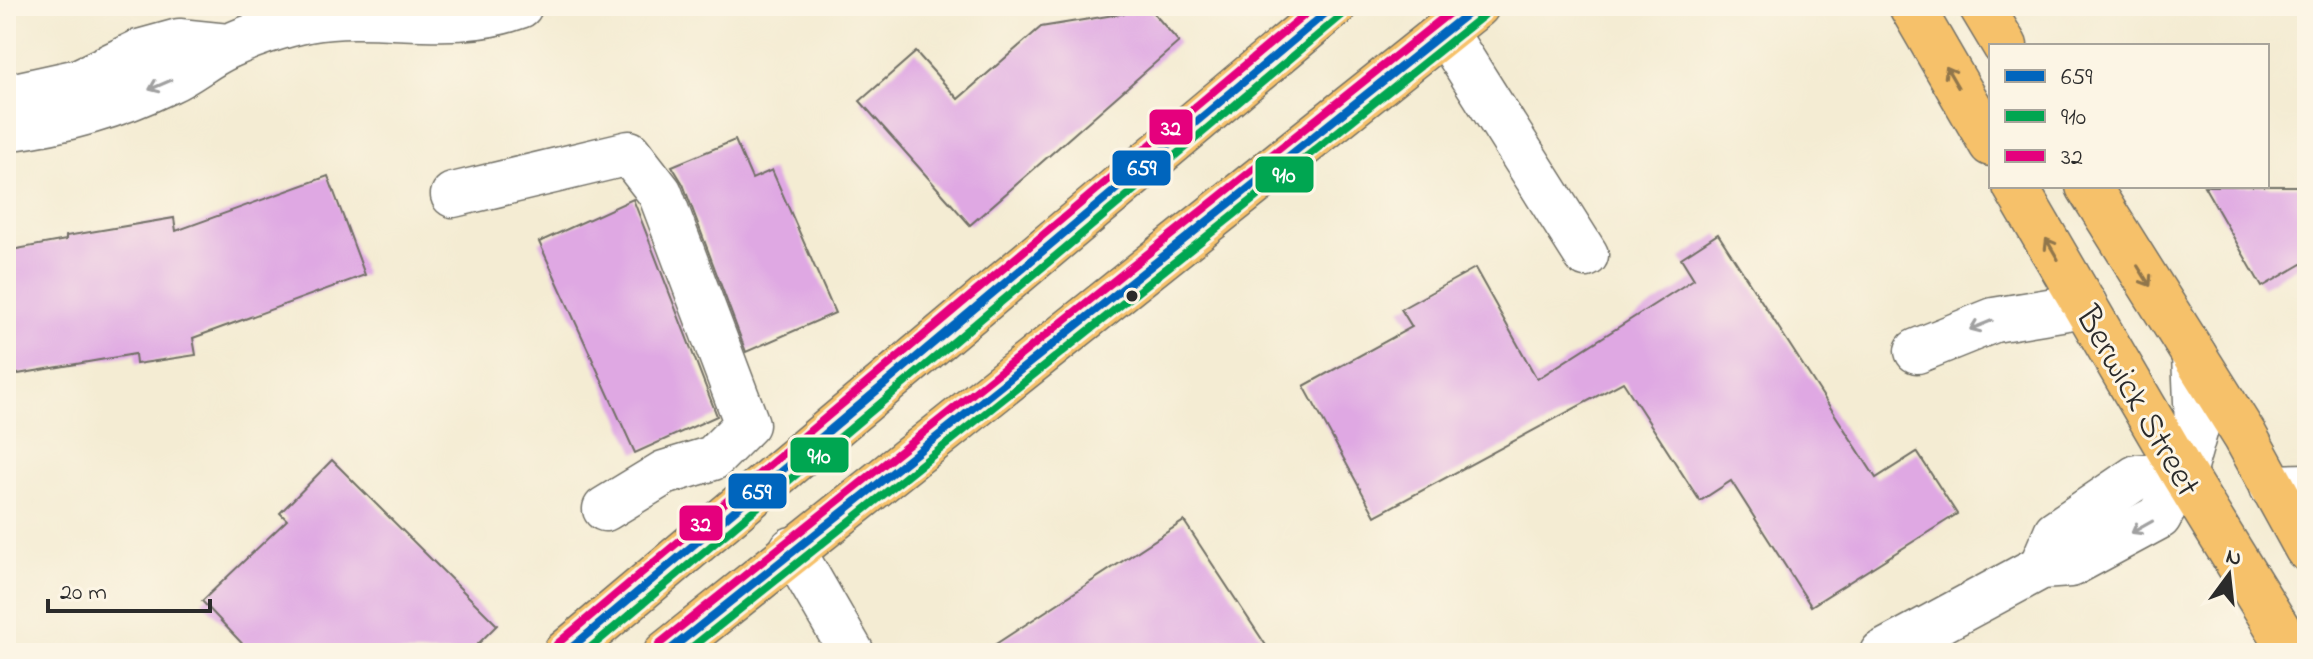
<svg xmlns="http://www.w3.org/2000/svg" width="2313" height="659" font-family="'Indie Flower',sans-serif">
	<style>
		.building { fill: #dfa8e3 }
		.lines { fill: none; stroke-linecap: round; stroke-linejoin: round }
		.minor-casing { stroke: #716f66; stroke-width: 47 }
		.major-casing { stroke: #716f66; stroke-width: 47 }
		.highway-casing { stroke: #716f66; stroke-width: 47 }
		.minor { stroke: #fff; stroke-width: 44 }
		.major { stroke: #f6c16b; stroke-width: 44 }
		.highway { stroke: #f6c16b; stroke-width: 44 }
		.bus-1-casing { stroke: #fcf5e5; stroke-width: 14 }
		.bus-2-casing { stroke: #fcf5e5; stroke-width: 14 }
		.bus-3-casing { stroke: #fcf5e5; stroke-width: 14 }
		.bus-1 { stroke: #0065bd; stroke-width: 8 }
		.bus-2 { stroke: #00a651; stroke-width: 8 }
		.bus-3 { stroke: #e5007d; stroke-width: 8 }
		.oneway { stroke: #90764b }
		.oneway2 { stroke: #a0a0a0 }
		.bus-dot { fill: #2b2b2b; stroke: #fcf5e5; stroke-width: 3 }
		.labels { text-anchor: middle; stroke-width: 6; stroke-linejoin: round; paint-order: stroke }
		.street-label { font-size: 36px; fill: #2b2b2b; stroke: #fcf5e5 }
		.line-badge { stroke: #fcf5e5; stroke-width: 3 }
		.badge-label { font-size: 22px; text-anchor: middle; font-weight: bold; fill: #fff }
	</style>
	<rect width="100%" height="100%" fill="#fcf5e5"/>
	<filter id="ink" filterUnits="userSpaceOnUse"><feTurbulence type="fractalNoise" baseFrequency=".0125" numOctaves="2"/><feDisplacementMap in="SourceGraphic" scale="16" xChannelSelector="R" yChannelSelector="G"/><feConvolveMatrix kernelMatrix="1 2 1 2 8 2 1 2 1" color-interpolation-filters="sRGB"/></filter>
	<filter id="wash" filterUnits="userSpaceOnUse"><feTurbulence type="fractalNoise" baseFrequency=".006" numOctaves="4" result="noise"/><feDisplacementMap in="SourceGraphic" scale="32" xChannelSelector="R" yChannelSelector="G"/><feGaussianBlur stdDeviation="1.8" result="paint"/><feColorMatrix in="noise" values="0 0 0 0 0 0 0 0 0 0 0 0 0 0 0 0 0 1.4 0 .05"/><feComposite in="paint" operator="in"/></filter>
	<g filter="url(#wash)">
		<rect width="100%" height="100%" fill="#f4ecd3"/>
		<g id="blocks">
			<!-- building -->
			<g class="building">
				<path d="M 1150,9 L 1179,42 L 970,225 L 860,101 L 916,52 L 958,99 L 1041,27 Z"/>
				<path d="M 735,140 L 752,179 L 772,170 L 835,313 L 746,352 L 683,184 L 672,166 Z"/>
				<path d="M 328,176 L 365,275 L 193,338 L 196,355 L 136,364 L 135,354 L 6,376 L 6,251 L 66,240 L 66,236 L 174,218 L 176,231 Z"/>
				<path d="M 2204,186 L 2307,186 L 2307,261 L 2262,287 Z"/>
				<path d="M 633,199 L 717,416 L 635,453 L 539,242 Z"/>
				<path d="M 1718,234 L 1876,478 L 1917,452 L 1957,514 L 1811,606 L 1731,481 L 1700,501 L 1623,382 L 1375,516 L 1304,386 L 1412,327 L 1401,309 L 1475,268 L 1537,379 L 1694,279 L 1681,258 Z"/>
				<path d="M 332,460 L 497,625 L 469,653 L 251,653 L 202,601 L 287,520 L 280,513 Z"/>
				<path d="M 1184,521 L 1271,653 L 982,653 Z"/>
			</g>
		</g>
	</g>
	<g filter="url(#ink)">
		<use href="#blocks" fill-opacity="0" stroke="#716f66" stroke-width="2"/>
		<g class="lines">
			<!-- minor casing -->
			<g class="minor-casing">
				<g id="minor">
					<path d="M 1445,32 L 1586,255"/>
					<path d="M 6,97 L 79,81 L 139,52 L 179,41 L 228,46"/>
					<path d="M 6,129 C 66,121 115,107 169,81 C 189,72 207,56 227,47 C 250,36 283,25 308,20 C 380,7 450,32 520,6"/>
					<path d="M 453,195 L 629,153 L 660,193 L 747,424 L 713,458 L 664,473 L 605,509"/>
					<path d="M 1917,351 L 1994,320 L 2085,305"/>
					<path d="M 2272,487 L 2307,486"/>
					<path d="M 792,549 L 852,653"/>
					<path d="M 2041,567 L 2056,532 L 2137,477 L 2183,474"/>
					<path d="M 1882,653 L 2041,567 L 2070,565 L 2159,517 L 2183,474 L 2197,425 L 2194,355"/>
				</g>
			</g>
			<!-- major casing -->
			<g class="major-casing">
				<g id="major">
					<path d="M 1911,6 L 1991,144"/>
					<path d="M 1981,6 L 2005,46"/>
					<path d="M 2015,186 L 2183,474 L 2293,653"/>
					<path d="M 2088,186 L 2245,436 L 2307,549"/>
				</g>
			</g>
			<!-- highway casing -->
			<g class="highway-casing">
				<g id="highway">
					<path d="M 565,653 L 1334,6"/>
					<path d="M 666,653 L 1477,6"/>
				</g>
			</g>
			<!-- minor -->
			<use href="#minor" class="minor"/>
			<!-- major -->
			<use href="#major" class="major"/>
			<!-- highway -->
			<use href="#highway" class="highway"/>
			<!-- bus-1 casing -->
			<g class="bus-1-casing">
				<g id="bus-1">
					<path d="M 565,653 L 1334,6"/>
					<path d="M 666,653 L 1477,6"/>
				</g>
			</g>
			<!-- bus-2 casing -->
			<g class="bus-2-casing">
				<g id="bus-2">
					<path d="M 584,653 L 1342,15"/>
					<path d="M 685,653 L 1484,15"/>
				</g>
			</g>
			<!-- bus-3 casing -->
			<g class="bus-3-casing">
				<g id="bus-3">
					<path d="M 557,644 L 1315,6"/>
					<path d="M 659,644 L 1458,6"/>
				</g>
			</g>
			<!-- bus-1 -->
			<use href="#bus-1" class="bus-1"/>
			<!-- bus-2 -->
			<use href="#bus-2" class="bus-2"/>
			<!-- bus-3 -->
			<use href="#bus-3" class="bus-3"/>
		</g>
		<!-- one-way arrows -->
		<defs><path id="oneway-shaft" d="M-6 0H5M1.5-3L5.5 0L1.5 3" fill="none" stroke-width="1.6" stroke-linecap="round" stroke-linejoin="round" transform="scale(2)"/></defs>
		<g class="oneway">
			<use href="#oneway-shaft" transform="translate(1952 77) rotate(-120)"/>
			<use href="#oneway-shaft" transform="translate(2052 249) rotate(-120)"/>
			<use href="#oneway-shaft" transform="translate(2144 276) rotate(58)"/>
		</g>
		<g class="oneway2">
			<use href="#oneway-shaft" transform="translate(160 85) rotate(157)"/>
			<use href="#oneway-shaft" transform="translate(1981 325) rotate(158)"/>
			<use href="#oneway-shaft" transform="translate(2142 527) rotate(151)"/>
		</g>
	</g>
	<!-- markers -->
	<circle class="bus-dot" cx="1132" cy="296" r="7"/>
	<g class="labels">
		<!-- street labels -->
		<g class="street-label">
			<text transform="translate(2140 400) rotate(60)" y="13">Berwick Street</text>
		</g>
	</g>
	<g class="line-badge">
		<rect x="1148" y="108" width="46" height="38" rx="8" fill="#e5007d"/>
		<rect x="1111" y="149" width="61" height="38" rx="8" fill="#0065bd"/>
		<rect x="1254" y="155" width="61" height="39" rx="8" fill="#00a651"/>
		<rect x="789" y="436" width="61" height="38" rx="8" fill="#00a651"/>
		<rect x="727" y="472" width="61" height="38" rx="8" fill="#0065bd"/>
		<rect x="678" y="504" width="46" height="38" rx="8" fill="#e5007d"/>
	</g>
	<g class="badge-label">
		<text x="1171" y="135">32</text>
		<text x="1142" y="175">659</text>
		<text x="1284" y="182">910</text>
		<text x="819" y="463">910</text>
		<text x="757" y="499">659</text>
		<text x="701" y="531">32</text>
	</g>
	<!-- margin -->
	<rect width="2313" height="659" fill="none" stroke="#fcf5e5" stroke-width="32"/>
	<!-- legend -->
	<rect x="1989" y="44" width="280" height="144" fill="#fcf5e5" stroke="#a8a49b" stroke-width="2"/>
	<rect x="2005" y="70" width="40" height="12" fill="#0065bd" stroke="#a8a49b" stroke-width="2"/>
	<text x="2061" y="84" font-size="24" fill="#2b2b2b">659</text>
	<rect x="2005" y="110" width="40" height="12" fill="#00a651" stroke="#a8a49b" stroke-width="2"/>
	<text x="2061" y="124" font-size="24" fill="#2b2b2b">910</text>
	<rect x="2005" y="150" width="40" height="12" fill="#e5007d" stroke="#a8a49b" stroke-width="2"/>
	<text x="2061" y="164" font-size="24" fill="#2b2b2b">32</text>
	<!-- north arrow -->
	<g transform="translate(2229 575) rotate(15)" stroke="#fcf5e5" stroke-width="6" paint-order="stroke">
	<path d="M0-6L14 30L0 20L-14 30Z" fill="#2b2b2b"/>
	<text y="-12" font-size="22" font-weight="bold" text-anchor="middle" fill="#2b2b2b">N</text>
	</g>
	<!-- scale -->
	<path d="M48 599v12h162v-12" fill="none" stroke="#2b2b2b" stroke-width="4"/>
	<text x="60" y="599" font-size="24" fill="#2b2b2b" stroke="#fcf5e5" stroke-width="6" paint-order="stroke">20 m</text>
</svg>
